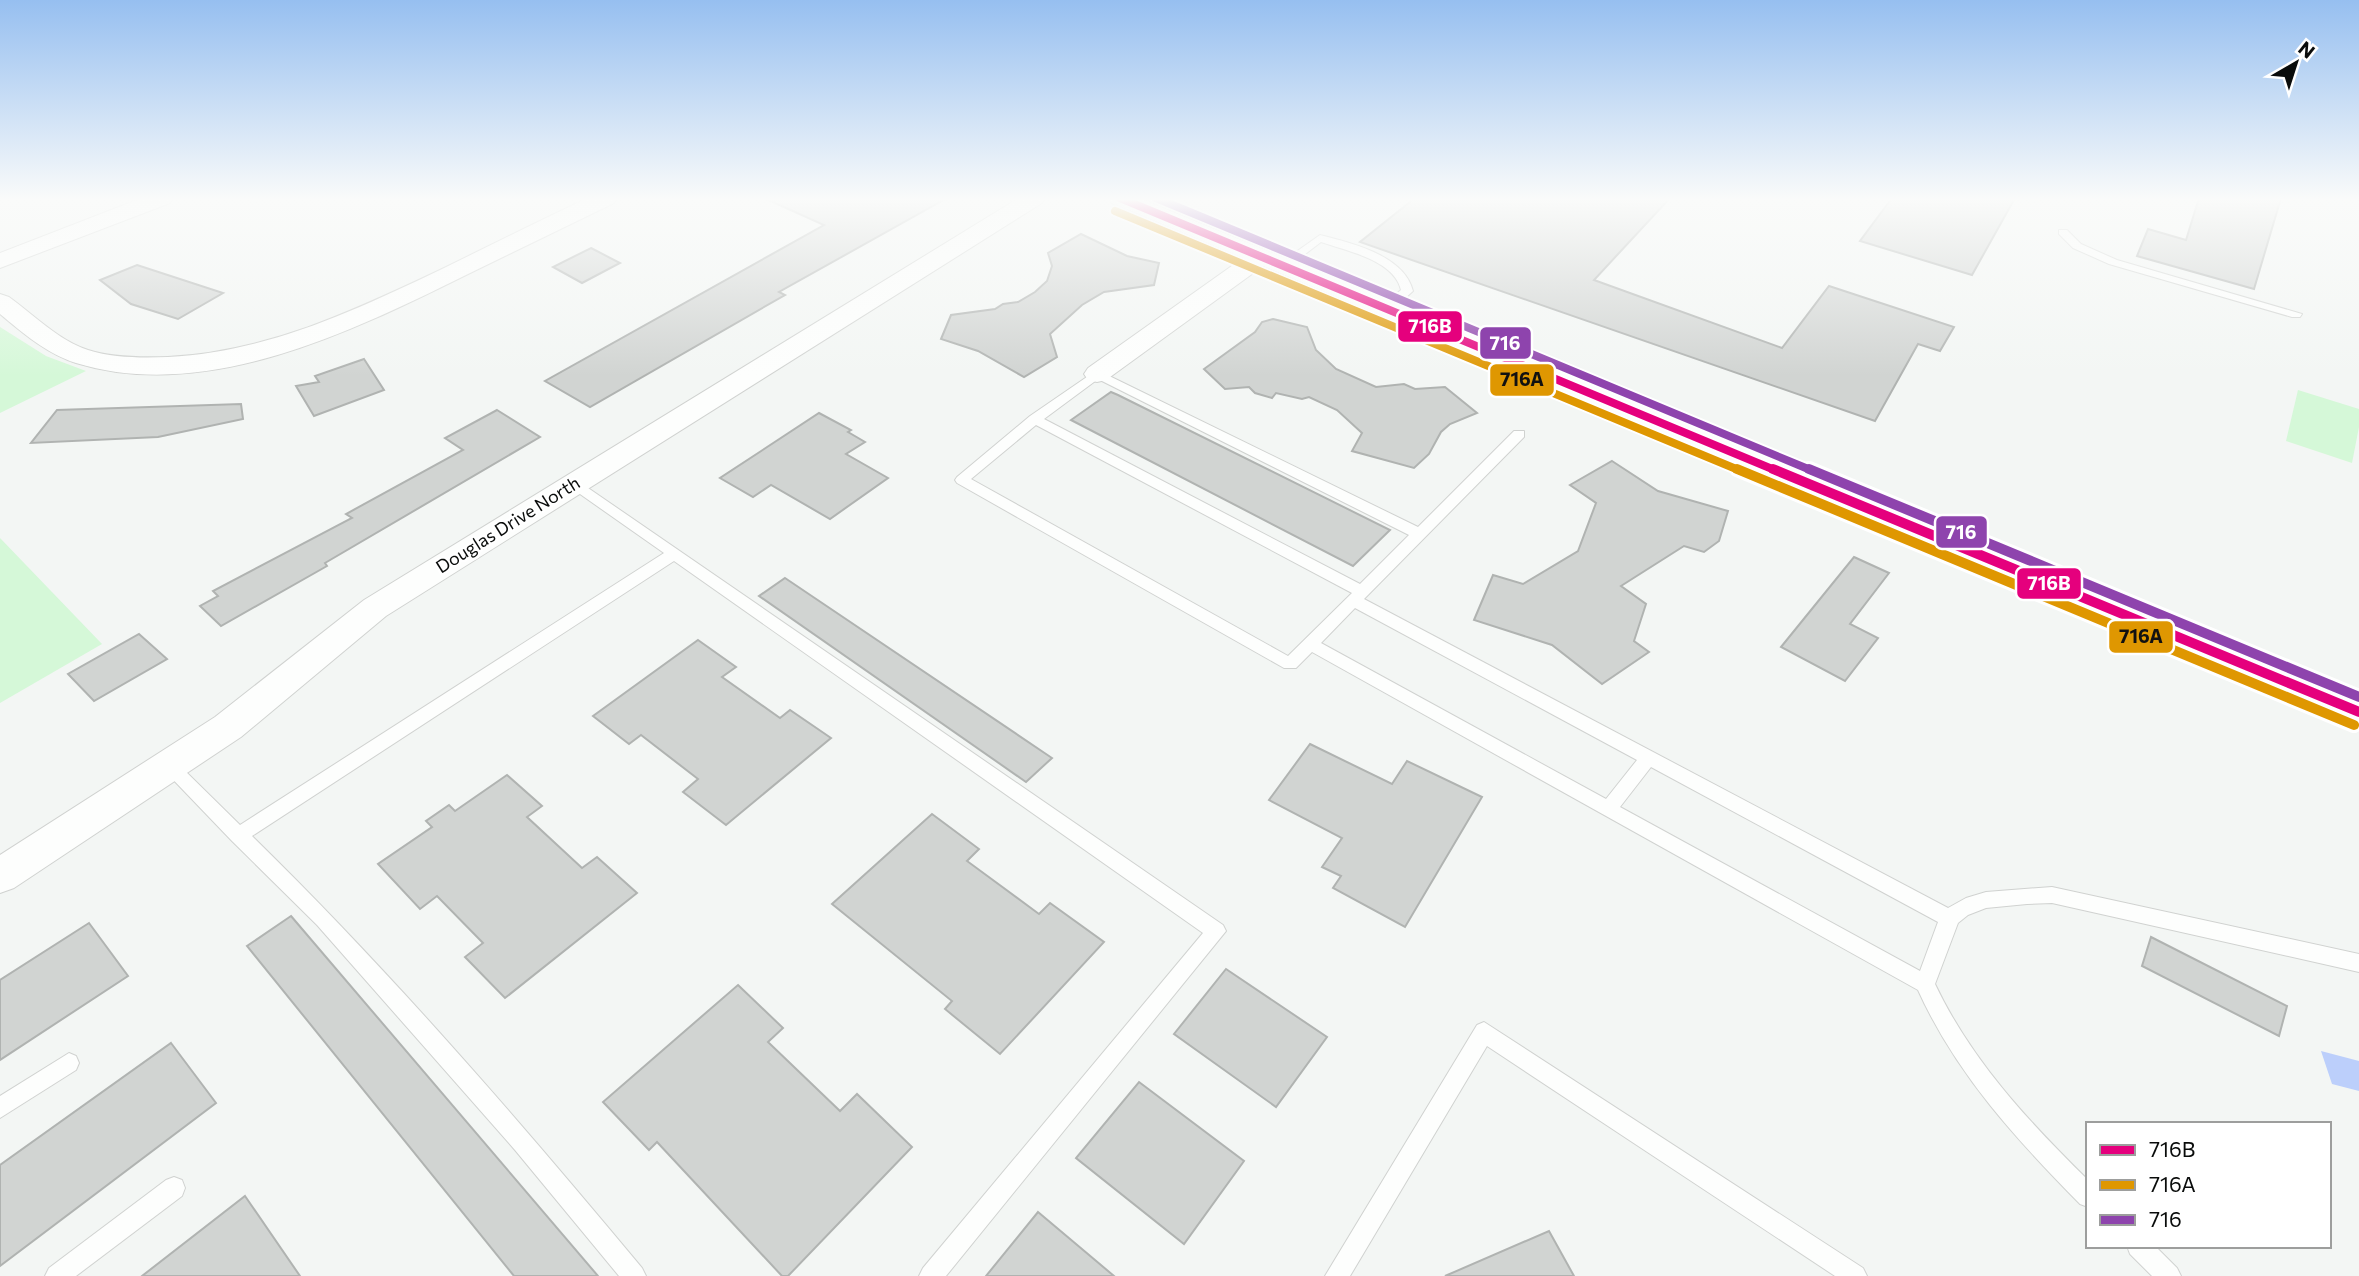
<svg xmlns="http://www.w3.org/2000/svg" width="2359" height="1276" font-family="Commissioner,sans-serif">
	<style>
		.green { fill: #d5f8d8 }
		.water { fill: #bccffb }
		.building { fill: #d1d4d2; stroke: #b0b3b1; stroke-width: 2 }
		.lines { fill: none; stroke-linecap: round; stroke-linejoin: round }
		.lane-casing { stroke: #d0d2d0; stroke-width: 2 }
		.street-casing { stroke: #d0d2d0; stroke-width: 2 }
		.lane { fill: #fdfefd; fill-rule: evenodd }
		.street { fill: #fdfefd; fill-rule: evenodd }
		.bus-1-far1-casing { stroke: #fff; stroke-width: 12 }
		.bus-1-casing { stroke: #fff; stroke-width: 16 }
		.bus-2-far1-casing { stroke: #fff; stroke-width: 12 }
		.bus-2-casing { stroke: #fff; stroke-width: 16 }
		.bus-3-far1-casing { stroke: #fff; stroke-width: 12 }
		.bus-3-casing { stroke: #fff; stroke-width: 16 }
		.bus-1-far1 { stroke: #e5007d; stroke-width: 8 }
		.bus-1 { stroke: #e5007d; stroke-width: 10 }
		.bus-2-far1 { stroke: #df9701; stroke-width: 8 }
		.bus-2 { stroke: #df9701; stroke-width: 10 }
		.bus-3-far1 { stroke: #8e44ad; stroke-width: 8 }
		.bus-3 { stroke: #8e44ad; stroke-width: 10 }
		.labels { text-anchor: middle; stroke-width: 5; stroke-linejoin: round; paint-order: stroke }
		.street-label { font-size: 18px; fill: #0a0c0b; stroke: #fff }
		.line-badge { stroke: #fff; stroke-width: 2.5 }
		.badge-label { font-size: 19px; text-anchor: middle; font-weight: bold; fill: #fff }
		.pale-badge-label { font-size: 19px; text-anchor: middle; font-weight: bold; fill: #111 }
	</style>
	<rect width="100%" height="100%" fill="#f3f6f4"/>
	<!-- green -->
	<g class="green">
		<path d="M 0,327 L 46,356 L 86,371 L 0,413 Z"/>
		<path d="M 2298,390 L 2359,409 L 2359,427 L 2352,463 L 2286,441 Z"/>
		<path d="M 0,538 L 102,644 L 0,703 Z"/>
	</g>
	<!-- water -->
	<path class="water" d="M 2321,1051 L 2359,1061 L 2359,1091 L 2332,1084 Z"/>
	<!-- building -->
	<g class="building">
		<path d="M 764,198 L 947,198 L 779,292 L 785,295 L 590,407 L 545,381 L 824,225 Z"/>
		<path d="M 1415,198 L 1670,198 L 1594,280 L 1782,348 L 1829,286 L 1954,327 L 1940,351 L 1918,344 L 1875,421 L 1360,242 Z"/>
		<path d="M 1892,198 L 2015,198 L 1972,275 L 1860,241 Z"/>
		<path d="M 2199,198 L 2281,198 L 2254,289 L 2137,256 L 2148,229 L 2186,240 Z"/>
		<path d="M 1081,234 L 1127,256 L 1159,263 L 1154,285 L 1104,292 L 1082,305 L 1050,334 L 1057,357 L 1024,377 L 978,351 L 941,339 L 951,315 L 995,309 L 1003,304 L 1018,302 L 1035,292 L 1047,281 L 1052,266 L 1048,253 Z"/>
		<path d="M 591,248 L 620,263 L 582,283 L 553,267 Z"/>
		<path d="M 137,265 L 223,293 L 178,319 L 131,304 L 100,280 Z"/>
		<path d="M 1273,319 L 1307,327 L 1316,350 L 1336,369 L 1376,387 L 1404,384 L 1415,389 L 1445,387 L 1477,413 L 1450,424 L 1441,432 L 1429,454 L 1414,468 L 1352,451 L 1362,433 L 1337,410 L 1309,397 L 1302,399 L 1276,393 L 1272,398 L 1255,393 L 1249,387 L 1225,389 L 1204,369 L 1255,332 L 1262,322 Z"/>
		<path d="M 364,359 L 384,390 L 314,416 L 296,386 L 319,382 L 315,376 Z"/>
		<path d="M 1111,392 L 1118,395 L 1390,530 L 1353,566 L 1071,420 Z"/>
		<path d="M 241,404 L 243,419 L 158,437 L 31,443 L 57,410 Z"/>
		<path d="M 497,410 L 540,437 L 325,563 L 327,566 L 221,626 L 200,606 L 218,596 L 213,591 L 352,518 L 346,514 L 463,450 L 445,438 Z"/>
		<path d="M 819,413 L 851,430 L 848,432 L 865,442 L 846,454 L 888,478 L 830,519 L 771,485 L 753,497 L 720,478 Z"/>
		<path d="M 1612,461 L 1658,491 L 1728,511 L 1719,541 L 1704,552 L 1684,546 L 1621,586 L 1646,604 L 1634,641 L 1649,652 L 1602,684 L 1552,645 L 1474,620 L 1493,575 L 1523,584 L 1578,551 L 1596,503 L 1570,485 Z"/>
		<path d="M 1854,557 L 1889,573 L 1850,624 L 1878,638 L 1845,681 L 1781,647 Z"/>
		<path d="M 785,578 L 1052,758 L 1026,782 L 759,596 Z"/>
		<path d="M 139,634 L 167,659 L 94,701 L 68,674 Z"/>
		<path d="M 698,640 L 736,667 L 722,677 L 780,718 L 790,710 L 831,738 L 726,825 L 683,792 L 698,779 L 641,735 L 629,744 L 593,716 Z"/>
		<path d="M 1310,744 L 1392,784 L 1407,761 L 1482,797 L 1405,927 L 1333,888 L 1341,876 L 1322,867 L 1342,838 L 1269,800 Z"/>
		<path d="M 507,775 L 542,806 L 527,817 L 582,868 L 597,857 L 637,893 L 505,998 L 465,957 L 483,943 L 437,896 L 420,909 L 378,864 L 432,827 L 426,821 L 449,805 L 455,811 Z"/>
		<path d="M 932,814 L 979,849 L 967,861 L 1039,914 L 1050,903 L 1104,942 L 1000,1054 L 945,1009 L 952,1001 L 832,904 Z"/>
		<path d="M 291,916 L 598,1276 L 514,1276 L 247,946 Z"/>
		<path d="M 89,923 L 128,976 L 0,1060 L 0,980 Z"/>
		<path d="M 2151,937 L 2287,1006 L 2279,1036 L 2142,966 Z"/>
		<path d="M 1226,969 L 1327,1037 L 1276,1107 L 1174,1034 Z"/>
		<path d="M 738,985 L 783,1028 L 768,1042 L 840,1111 L 857,1094 L 912,1147 L 788,1276 L 782,1276 L 657,1142 L 649,1150 L 603,1102 Z"/>
		<path d="M 171,1043 L 216,1103 L 0,1266 L 0,1165 Z"/>
		<path d="M 1139,1082 L 1244,1161 L 1184,1244 L 1076,1158 Z"/>
		<path d="M 245,1196 L 300,1276 L 142,1276 Z"/>
		<path d="M 1038,1212 L 1114,1276 L 986,1276 Z"/>
		<path d="M 1549,1231 L 1574,1276 L 1445,1276 Z"/>
	</g>
	<g class="lines">
		<!-- lane casing -->
		<g class="lane-casing">
			<g id="lane">
				<path d="M 2059,230 L 2067,230 L 2081,244 L 2117,260 L 2302,314 L 2300,317 L 2292,317 L 2109,264 L 2073,248 L 2059,234 Z"/>
				<path d="M 1320,235 C 1351,243 1404,255 1413,291 L 1390,312 L 1382,312 L 1382,306 L 1401,290 C 1394,260 1347,251 1321,242 L 1287,268 L 1279,268 L 1279,264 Z"/>
				<path d="M 1097,370 L 1418,527 L 1514,431 L 1524,431 L 1524,437 L 1364,599 L 1948,908 L 1966,898 L 1986,892 L 2052,887 L 2359,954 L 2359,972 L 2052,903 L 2027,904 L 1986,908 L 1968,915 L 1958,923 L 1935,984 C 1971,1060 2028,1121 2088,1180 L 2088,1207 L 2080,1204 C 2016,1139 1956,1074 1918,990 L 1312,652 L 1296,668 L 1284,668 L 957,483 L 955,480 L 957,477 L 1030,416 ZM 1098,379 L 1409,535 L 1360,584 L 1044,419 ZM 1036,425 L 1352,593 L 1288,656 L 971,479 ZM 1355,608 L 1637,760 L 1606,799 L 1321,643 ZM 1651,767 L 1938,922 L 1920,971 L 1620,807 Z"/>
				<path d="M 575,479 L 1223,925 L 1226,931 L 946,1276 L 919,1276 L 923,1268 L 1203,933 L 674,561 L 252,836 C 391,972 518,1119 642,1268 L 646,1276 L 619,1276 L 515,1150 L 317,925 L 232,841 L 161,767 L 164,762 L 170,760 L 176,762 L 240,825 L 664,553 L 570,487 L 568,484 L 570,481 Z"/>
				<path d="M 1484,1022 L 1863,1268 L 1867,1276 L 1835,1276 L 1487,1046 L 1350,1276 L 1325,1276 L 1477,1025 Z"/>
				<path d="M 69,1053 L 76,1056 L 79,1063 L 76,1070 L 0,1118 L 0,1096 Z"/>
				<path d="M 174,1177 L 182,1180 L 185,1188 L 182,1196 L 76,1276 L 45,1276 L 49,1268 L 166,1180 Z"/>
				<path d="M 2127,1246 L 2155,1246 L 2177,1268 L 2181,1276 L 2152,1276 L 2130,1254 Z"/>
			</g>
		</g>
		<!-- street casing -->
		<g class="street-casing">
			<g id="street">
				<path d="M 142,198 L 173,198 L 170,203 L 0,268 L 0,253 Z"/>
				<path d="M 588,198 L 617,198 L 614,203 C 565,227 515,251 466,275 C 351,332 206,403 76,363 C 47,354 23,333 0,314 L 0,294 L 9,297 C 34,315 58,340 88,350 C 113,358 142,358 168,357 C 266,352 352,312 440,270 C 489,246 539,221 588,198 Z"/>
				<path d="M 1019,198 L 1045,198 L 1042,203 L 386,616 L 241,737 L 14,888 L 0,893 L 0,855 L 215,717 L 364,600 Z"/>
				<path d="M 1109,198 L 1139,198 L 2359,697 L 2359,726 L 1263,266 L 1106,380 L 1097,382 L 1088,380 L 1084,374 L 1088,368 L 1243,258 L 1112,203 Z"/>
			</g>
		</g>
		<!-- lane -->
		<use href="#lane" class="lane"/>
		<!-- street -->
		<use href="#street" class="street"/>
		<!-- bus-1-far1 casing -->
		<g class="bus-1-far1-casing">
			<path id="bus-1-far1" d="M 1120,198 L 1777,471"/>
		</g>
		<!-- bus-1 casing -->
		<g class="bus-1-casing">
			<path id="bus-1" d="M 1773,469 L 2359,712"/>
		</g>
		<!-- bus-2-far1 casing -->
		<g class="bus-2-far1-casing">
			<path id="bus-2-far1" d="M 1115,211 L 1741,471"/>
		</g>
		<!-- bus-2 casing -->
		<g class="bus-2-casing">
			<path id="bus-2" d="M 1737,469 L 2354,725"/>
		</g>
		<!-- bus-3-far1 casing -->
		<g class="bus-3-far1-casing">
			<path id="bus-3-far1" d="M 1156,198 L 1813,471"/>
		</g>
		<!-- bus-3 casing -->
		<g class="bus-3-casing">
			<path id="bus-3" d="M 1809,469 L 2359,697"/>
		</g>
		<!-- bus-1-far1 -->
		<use href="#bus-1-far1" class="bus-1-far1"/>
		<!-- bus-1 -->
		<use href="#bus-1" class="bus-1"/>
		<!-- bus-2-far1 -->
		<use href="#bus-2-far1" class="bus-2-far1"/>
		<!-- bus-2 -->
		<use href="#bus-2" class="bus-2"/>
		<!-- bus-3-far1 -->
		<use href="#bus-3-far1" class="bus-3-far1"/>
		<!-- bus-3 -->
		<use href="#bus-3" class="bus-3"/>
	</g>
	<!-- sky -->
	<linearGradient id="sky" x2="0" y2="1"><stop stop-color="#96bff0"/><stop offset="0.53" stop-color="#fafbfa"/><stop offset="1" stop-color="#fafbfa" stop-opacity="0"/></linearGradient>
	<rect width="2359" height="376" fill="url(#sky)"/>
	<g class="labels">
		<!-- street labels -->
		<g class="street-label">
			<text transform="translate(508 525) rotate(-32)" y="6">Douglas Drive North</text>
		</g>
	</g>
	<g class="line-badge">
		<rect x="1397" y="310" width="66" height="33" rx="7" fill="#e5007d"/>
		<rect x="1479" y="326" width="53" height="34" rx="7" fill="#8e44ad"/>
		<rect x="1489" y="363" width="66" height="34" rx="7" fill="#df9701"/>
		<rect x="1935" y="515" width="53" height="34" rx="7" fill="#8e44ad"/>
		<rect x="2016" y="567" width="66" height="33" rx="7" fill="#e5007d"/>
		<rect x="2108" y="620" width="66" height="34" rx="7" fill="#df9701"/>
	</g>
	<g class="badge-label">
		<text x="1430" y="333">716B</text>
		<text x="1505" y="350">716</text>
		<text x="1961" y="539">716</text>
		<text x="2049" y="590">716B</text>
	</g>
	<g class="pale-badge-label">
		<text x="1522" y="386">716A</text>
		<text x="2141" y="643">716A</text>
	</g>
	<!-- legend -->
	<rect x="2086" y="1122" width="245" height="126" fill="#ffffff" stroke="#9d9e9d" stroke-width="2"/>
	<rect x="2100" y="1145" width="35" height="10" fill="#e5007d" stroke="#9d9e9d" stroke-width="2"/>
	<text x="2149" y="1157" font-size="21" fill="#0a0c0b">716B</text>
	<rect x="2100" y="1180" width="35" height="10" fill="#df9701" stroke="#9d9e9d" stroke-width="2"/>
	<text x="2149" y="1192" font-size="21" fill="#0a0c0b">716A</text>
	<rect x="2100" y="1215" width="35" height="10" fill="#8e44ad" stroke="#9d9e9d" stroke-width="2"/>
	<text x="2149" y="1227" font-size="21" fill="#0a0c0b">716</text>
	<!-- north arrow -->
	<g transform="translate(2296 63) rotate(39)" stroke="#ffffff" stroke-width="5" paint-order="stroke">
	<path d="M0-5L12 26L0 18L-12 26Z" fill="#0a0c0b"/>
	<text y="-10" font-size="19" font-weight="bold" text-anchor="middle" fill="#0a0c0b">N</text>
	</g>
</svg>
